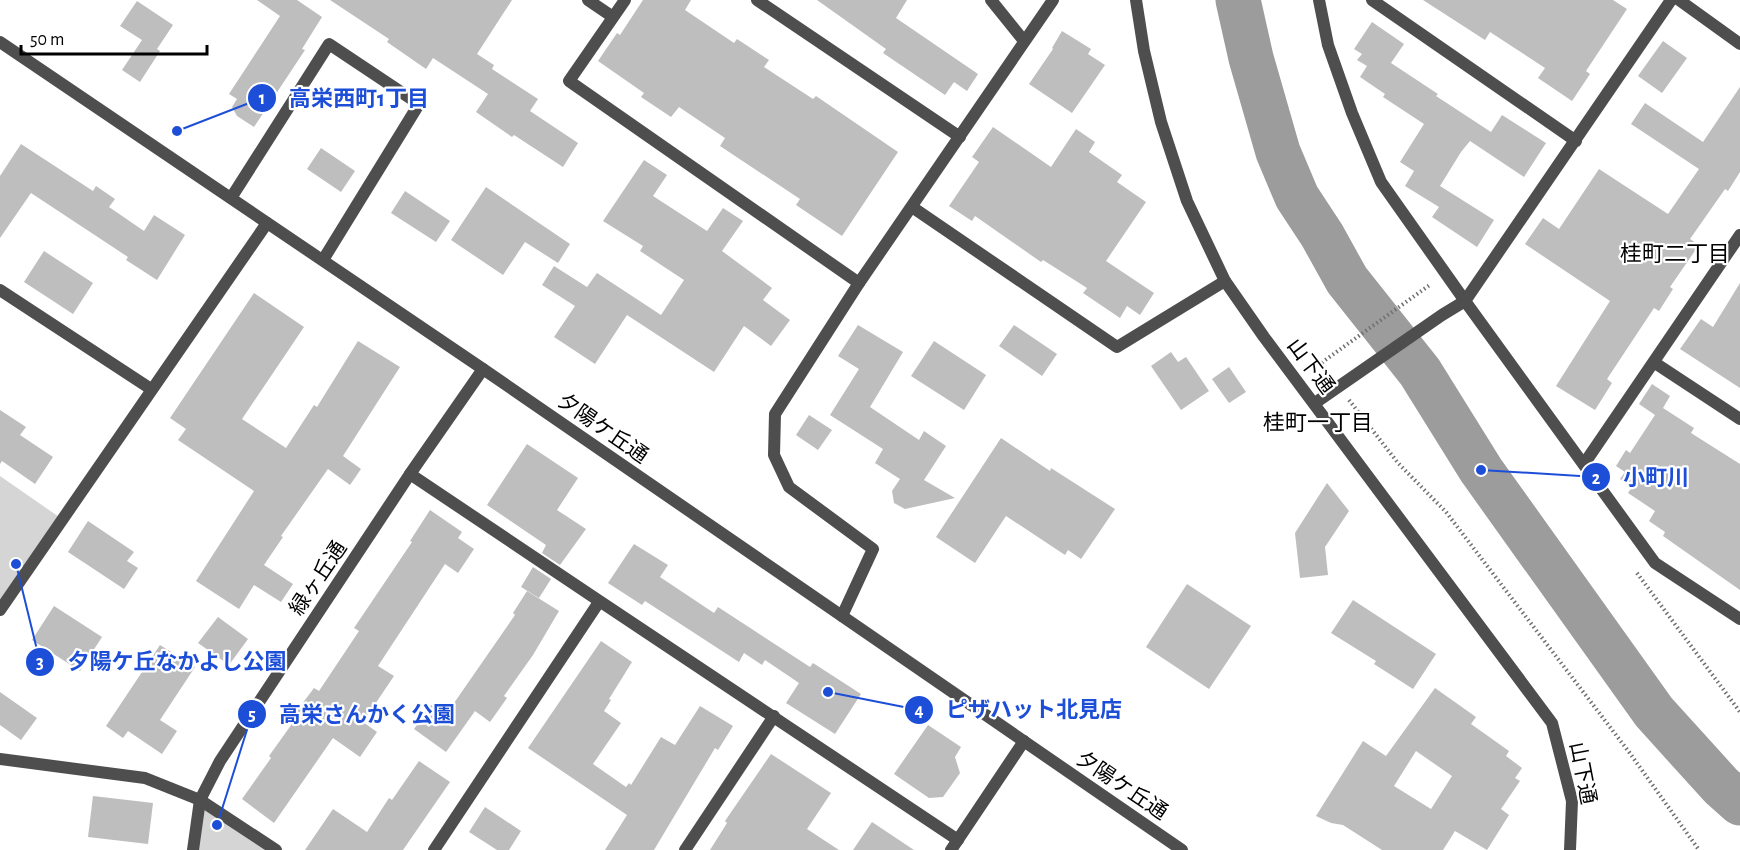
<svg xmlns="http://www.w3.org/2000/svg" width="1740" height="850" font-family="'Alegreya Sans','Noto Sans JP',sans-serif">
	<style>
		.green { fill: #d5d5d5 }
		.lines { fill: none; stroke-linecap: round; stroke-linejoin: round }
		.river { stroke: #9c9c9c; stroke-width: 45 }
		.building { fill: #bebebe; fill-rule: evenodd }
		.path { stroke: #707070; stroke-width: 4; stroke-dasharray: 1.5 3; stroke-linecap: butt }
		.minor { stroke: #4e4e4e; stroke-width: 12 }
		.tertiary { stroke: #4e4e4e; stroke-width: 12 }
		.labels { text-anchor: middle; stroke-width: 4.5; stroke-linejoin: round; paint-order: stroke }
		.street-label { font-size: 21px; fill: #000; stroke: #fff }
		.neighbourhood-label { font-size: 22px; fill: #000; stroke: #fff }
		.leader { fill: none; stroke: #1d4ed8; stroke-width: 2 }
		.callout-dot { fill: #1d4ed8; stroke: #fff; stroke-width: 2 }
		.mark-label { font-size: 18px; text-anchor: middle; font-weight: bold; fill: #fff }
		.callout-label { font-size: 22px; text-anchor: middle; font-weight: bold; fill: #1d4ed8; stroke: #fff; stroke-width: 4.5; stroke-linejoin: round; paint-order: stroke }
	</style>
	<rect width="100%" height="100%" fill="#fff"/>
	<!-- green -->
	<g class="green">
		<path d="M 0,476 L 62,519 L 0,610 Z"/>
		<path d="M 200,800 L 276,850 L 193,850 Z"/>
	</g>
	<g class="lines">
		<!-- river -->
		<path class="river" d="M 1238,0 L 1251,58 L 1278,152 L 1297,197 L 1322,235 L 1347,280 L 1420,372 L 1481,470 L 1654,712 L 1721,786 L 1740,803"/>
	</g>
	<!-- building -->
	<g class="building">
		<path d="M 257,0 L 297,0 L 322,17 L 302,49 L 305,50 L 254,127 L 237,116 L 232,107 L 237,99 L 229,94 L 280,16 Z"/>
		<path d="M 330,0 L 512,0 L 477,54 L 494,65 L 492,69 L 538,99 L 530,111 L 578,143 L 563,167 L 514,135 L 512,137 L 476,112 L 488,94 L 433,58 L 426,69 L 387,42 L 389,39 Z"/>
		<path d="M 643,0 L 691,0 L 685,10 L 734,43 L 737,39 L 769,60 L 764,67 L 813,99 L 816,96 L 898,152 L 842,236 L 796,205 L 800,199 L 720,146 L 725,138 L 679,107 L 671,117 L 641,97 L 644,93 L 598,61 L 617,33 L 620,35 Z"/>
		<path d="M 817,0 L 907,0 L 896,18 L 978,74 L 967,91 L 954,82 L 945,95 L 883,53 L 886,49 Z"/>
		<path d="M 1423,0 L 1613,0 L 1627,9 L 1586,71 L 1590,74 L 1572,101 L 1538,78 L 1545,68 L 1490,32 L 1485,40 Z"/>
		<path d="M 137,1 L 173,25 L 157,49 L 160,51 L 140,82 L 122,70 L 142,40 L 120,26 Z"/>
		<path d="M 1372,22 L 1404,44 L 1391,63 L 1438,94 L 1436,96 L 1491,132 L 1502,115 L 1546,143 L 1524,177 L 1470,141 L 1461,152 L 1440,186 L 1494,220 L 1477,247 L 1432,217 L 1439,207 L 1405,186 L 1414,171 L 1400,162 L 1424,124 L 1383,97 L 1385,94 L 1360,77 L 1367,66 L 1357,60 L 1362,54 L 1354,49 Z"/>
		<path d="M 1062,31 L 1091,49 L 1088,54 L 1105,65 L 1072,113 L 1029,84 L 1053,49 L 1052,48 Z"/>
		<path d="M 1663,41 L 1687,58 L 1662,93 L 1638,76 Z"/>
		<path d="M 1740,87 L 1740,172 L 1728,191 L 1725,189 L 1690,239 L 1699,245 L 1670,287 L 1673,289 L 1659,311 L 1654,308 L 1607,379 L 1612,383 L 1595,410 L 1556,386 L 1610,301 L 1525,244 L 1543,218 L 1559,229 L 1599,169 L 1668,214 L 1699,169 L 1631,124 L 1645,103 L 1703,142 Z"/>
		<path d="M 993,127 L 1051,167 L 1076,129 L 1095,142 L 1089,152 L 1122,175 L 1117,182 L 1146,202 L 1106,261 L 1154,293 L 1140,315 L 1127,306 L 1120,318 L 1083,293 L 1087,288 L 1043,260 L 1041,262 L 975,216 L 972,221 L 949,206 L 979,162 L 972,157 Z"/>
		<path d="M 21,144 L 93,191 L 96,186 L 115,199 L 109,207 L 144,231 L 154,215 L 185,235 L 157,280 L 126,260 L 128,257 L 31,193 L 0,238 L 0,176 Z"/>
		<path d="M 321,148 L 355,171 L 341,192 L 307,169 Z"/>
		<path d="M 644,160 L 667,175 L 653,196 L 707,231 L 723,208 L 743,221 L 722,251 L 772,288 L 763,300 L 790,320 L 771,346 L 744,326 L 714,372 L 627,315 L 595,364 L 554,337 L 575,306 L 542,285 L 554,266 L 587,287 L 597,273 L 661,315 L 684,280 L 640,251 L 643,246 L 603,221 Z"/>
		<path d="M 486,187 L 570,244 L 558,263 L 525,242 L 503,275 L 451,240 Z"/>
		<path d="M 405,191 L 450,221 L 436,242 L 391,213 Z"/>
		<path d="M 44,251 L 93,283 L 73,314 L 24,282 Z"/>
		<path d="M 1740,283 L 1740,388 L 1680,349 L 1701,319 L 1713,327 Z"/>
		<path d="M 254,293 L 304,327 L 242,419 L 286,448 L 314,405 L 317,407 L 358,341 L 400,367 L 343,456 L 361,469 L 350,485 L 328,469 L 281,536 L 283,537 L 264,565 L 293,584 L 281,602 L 254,585 L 239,609 L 196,581 L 254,491 L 178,440 L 186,429 L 170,418 Z"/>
		<path d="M 858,325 L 903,352 L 870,407 L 919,440 L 924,431 L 946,446 L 924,480 L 955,498 L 905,509 L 894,503 L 892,491 L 900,479 L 875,463 L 883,449 L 830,415 L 859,369 L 838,356 Z"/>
		<path d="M 1014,325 L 1057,354 L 1042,376 L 999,346 Z"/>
		<path d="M 934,341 L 986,375 L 964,410 L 911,376 Z"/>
		<path d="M 1171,352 L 1178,362 L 1186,357 L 1209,391 L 1181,410 L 1151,366 Z"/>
		<path d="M 1229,367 L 1246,392 L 1229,403 L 1212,379 Z"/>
		<path d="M 1652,384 L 1670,396 L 1663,408 L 1694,428 L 1691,433 L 1740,464 L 1740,590 L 1663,536 L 1665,532 L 1649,521 L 1655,511 L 1628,493 L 1632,487 L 1620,479 L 1625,472 L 1616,466 L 1626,450 L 1630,453 L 1655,415 L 1639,404 Z"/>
		<path d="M 0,410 L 26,427 L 20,435 L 53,457 L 35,484 L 2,461 L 0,464 Z"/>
		<path d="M 809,415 L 832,430 L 818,450 L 796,435 Z"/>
		<path d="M 1001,438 L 1050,471 L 1051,468 L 1115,509 L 1081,559 L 1068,550 L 1065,555 L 1006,516 L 975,563 L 936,537 Z"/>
		<path d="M 527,444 L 578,478 L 557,510 L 586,529 L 560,565 L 542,553 L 546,545 L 487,505 Z"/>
		<path d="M 1327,483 L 1349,511 L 1325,547 L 1328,575 L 1300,578 L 1295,533 Z"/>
		<path d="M 430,510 L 462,532 L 458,538 L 474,549 L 458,573 L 445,564 L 378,666 L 394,676 L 363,722 L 377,732 L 360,757 L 333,738 L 274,823 L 242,799 L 271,758 L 269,756 L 299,714 L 296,712 L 314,688 L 319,691 L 359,631 L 354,628 L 412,542 L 410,541 Z"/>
		<path d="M 88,521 L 134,552 L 127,561 L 138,568 L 124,589 L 68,552 Z"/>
		<path d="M 634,544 L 668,565 L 660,577 L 714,613 L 718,607 L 810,667 L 813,663 L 861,694 L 835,734 L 786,703 L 799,683 L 765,660 L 762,665 L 744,653 L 739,662 L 645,601 L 642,605 L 608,583 Z"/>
		<path d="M 533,567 L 551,579 L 539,598 L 521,587 Z"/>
		<path d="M 1187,584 L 1251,626 L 1209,689 L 1146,647 Z"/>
		<path d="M 527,591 L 559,611 L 533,655 L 504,696 L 507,698 L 490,722 L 475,711 L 446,752 L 414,729 L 431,705 L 445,716 L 515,615 L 513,613 Z"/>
		<path d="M 1353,600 L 1436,654 L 1413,689 L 1374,664 L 1376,661 L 1331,633 Z"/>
		<path d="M 54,606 L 102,637 L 80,671 L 32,640 Z"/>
		<path d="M 218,617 L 248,639 L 229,665 L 198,643 Z"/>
		<path d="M 601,641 L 632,662 L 609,699 L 611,700 L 604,711 L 621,723 L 593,764 L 626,787 L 629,783 L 631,785 L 661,737 L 675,745 L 700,706 L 733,726 L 718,750 L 715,748 L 654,850 L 605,850 L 627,815 L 528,748 Z"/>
		<path d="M 160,645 L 195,667 L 160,720 L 177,731 L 162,754 L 128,731 L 123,738 L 106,726 Z"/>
		<path d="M 1435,688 L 1476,717 L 1471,724 L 1509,751 L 1506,756 L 1522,768 L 1515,778 L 1520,781 L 1501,809 L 1509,815 L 1487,850 L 1455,831 L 1443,850 L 1382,850 L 1343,825 L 1331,823 L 1316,816 L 1363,741 L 1386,756 ZM 1416,751 L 1452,776 L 1431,809 L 1394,786 Z"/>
		<path d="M 0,692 L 37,718 L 21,740 L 0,725 Z"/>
		<path d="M 928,725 L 961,747 L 955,757 L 960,773 L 943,797 L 929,798 L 894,774 Z"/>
		<path d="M 771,754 L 831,793 L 807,829 L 839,850 L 710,850 L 727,823 L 725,821 Z"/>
		<path d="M 419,761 L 450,782 L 403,850 L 305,850 L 333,809 L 367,832 L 389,798 L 392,800 Z"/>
		<path d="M 93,796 L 153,803 L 148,844 L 88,837 Z"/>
		<path d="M 485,807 L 521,831 L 509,850 L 497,850 L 469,832 Z"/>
		<path d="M 872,822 L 914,850 L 853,850 Z"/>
	</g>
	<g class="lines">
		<!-- path -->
		<g class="path">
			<path d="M 1327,373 L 1320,365 L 1324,361 L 1431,284"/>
			<path d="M 1349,400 L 1398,463 L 1446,512 L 1629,752 L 1699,850"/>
			<path d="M 1637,573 L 1740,712"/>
		</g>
		<!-- minor -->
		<g class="minor">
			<path d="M 588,0 L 613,17"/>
			<path d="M 625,0 L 569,81 L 859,283"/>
			<path d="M 757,0 L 960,137"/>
			<path d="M 991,0 L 1024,41"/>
			<path d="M 1319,0 L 1328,45 L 1352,113 L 1381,182 L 1465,301 L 1655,563 L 1740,619"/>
			<path d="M 1372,0 L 1576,141"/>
			<path d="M 1679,0 L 1740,44"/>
			<path d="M 231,198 L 329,44 L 419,104 L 323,260"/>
			<path d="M 912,207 L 1117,347 L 1225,281"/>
			<path d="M 0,290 L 151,389"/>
			<path d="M 1655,363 L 1740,419"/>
			<path d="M 1315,403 L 1442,315 L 1465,301 L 1671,0"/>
			<path d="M 1584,464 L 1740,235"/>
			<path d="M 410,474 C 592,597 775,717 958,840"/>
			<path d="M 0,610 L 267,223"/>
			<path d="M 842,616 L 873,549 L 789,487 L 774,455 L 775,414 L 859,283 L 1053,0"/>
			<path d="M 0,759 L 145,778 L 200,800 L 276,850"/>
			<path d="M 434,850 L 599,602"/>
			<path d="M 685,850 L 774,716"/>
			<path d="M 951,850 L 1024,741"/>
		</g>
		<!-- tertiary -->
		<g class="tertiary">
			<path d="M 1136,0 L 1144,51 L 1161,122 L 1187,201 L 1225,281 L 1264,337 L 1552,723 L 1572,801 L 1570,850"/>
			<path d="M 0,42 L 483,369 L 1182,850"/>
			<path d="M 193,850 L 200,800 L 220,761 L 410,474 L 483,369"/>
		</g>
	</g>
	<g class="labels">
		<!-- street labels -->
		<g class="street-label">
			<text transform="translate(1311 366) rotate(53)" y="7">山下通</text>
			<text transform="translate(603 428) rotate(35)" y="7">夕陽ケ丘通</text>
			<text transform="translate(318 578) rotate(-56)" y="7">緑ヶ丘通</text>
			<text transform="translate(1583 773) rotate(79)" y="7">山下通</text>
			<text transform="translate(1122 785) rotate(34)" y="7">夕陽ケ丘通</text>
		</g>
		<!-- neighbourhood labels -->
		<g class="neighbourhood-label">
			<text x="1675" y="261">桂町二丁目</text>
			<text x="1318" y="430">桂町一丁目</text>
		</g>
	</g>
	<!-- callouts -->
	<path class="leader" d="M177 131L262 98M1481 470L1596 477M16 564L40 662M828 692L919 710M217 825L252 714"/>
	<g class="callout-dot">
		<circle cx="177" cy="131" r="6"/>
		<circle cx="1481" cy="470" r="6"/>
		<circle cx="16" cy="564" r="6"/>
		<circle cx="828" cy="692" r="6"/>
		<circle cx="217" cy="825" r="6"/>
		<circle cx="262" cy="98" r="15"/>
		<circle cx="1596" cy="477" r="15"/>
		<circle cx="40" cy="662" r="15"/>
		<circle cx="919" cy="710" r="15"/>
		<circle cx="252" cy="714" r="15"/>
	</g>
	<g class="mark-label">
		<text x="262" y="104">1</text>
		<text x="1596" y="484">2</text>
		<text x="40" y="668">3</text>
		<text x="919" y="716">4</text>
		<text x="252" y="720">5</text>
	</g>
	<g class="callout-label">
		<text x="359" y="106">高栄西町1丁目</text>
		<text x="1656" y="485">小町川</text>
		<text x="177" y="669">夕陽ケ丘なかよし公園</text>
		<text x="1034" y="717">ピザハット北見店</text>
		<text x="367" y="722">高栄さんかく公園</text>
	</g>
	<!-- scale -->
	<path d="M21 45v9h186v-9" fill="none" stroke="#000000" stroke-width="3"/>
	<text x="30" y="45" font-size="18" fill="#000000" stroke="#ffffff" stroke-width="4.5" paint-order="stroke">50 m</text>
</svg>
